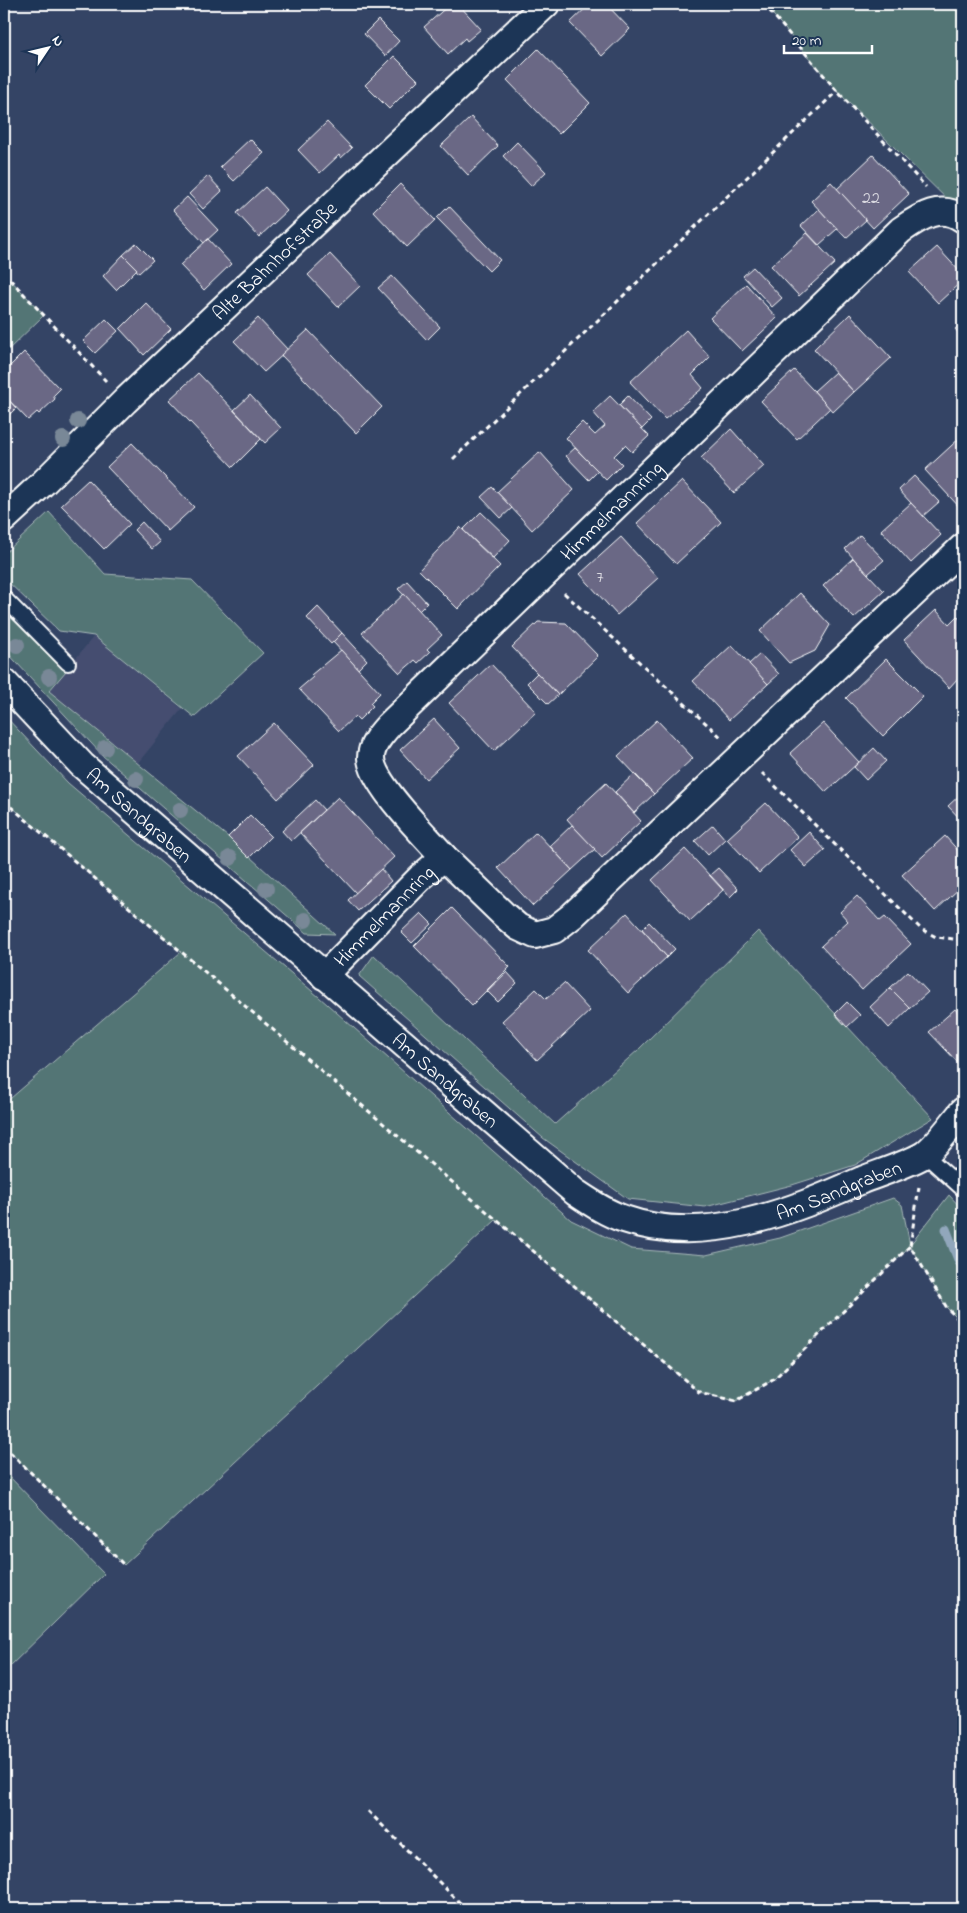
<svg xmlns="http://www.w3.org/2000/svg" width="967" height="1913" font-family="'Indie Flower',sans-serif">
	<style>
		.built { fill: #444e6f }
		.green { fill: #537474; stroke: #a9baba }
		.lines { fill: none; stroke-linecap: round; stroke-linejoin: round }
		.stream { stroke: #91a7bc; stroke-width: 9 }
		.building { fill: #6a6785; stroke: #fff }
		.service-casing { stroke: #fff; stroke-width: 18 }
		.minor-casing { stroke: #fff; stroke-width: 30 }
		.path { stroke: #fff; stroke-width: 3; stroke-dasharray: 5 4; stroke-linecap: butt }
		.service { stroke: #1d3557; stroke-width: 14 }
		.minor { stroke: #1d3557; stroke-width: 26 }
		.tree { fill: #798897 }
		.labels { text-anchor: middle; stroke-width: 4; stroke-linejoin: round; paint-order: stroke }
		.number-label { font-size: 18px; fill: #dad9e0 }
		.street-label { font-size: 20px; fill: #fff; stroke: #1d3557 }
	</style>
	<rect width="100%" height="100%" fill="#344465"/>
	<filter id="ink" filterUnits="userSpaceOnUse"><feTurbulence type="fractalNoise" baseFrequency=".02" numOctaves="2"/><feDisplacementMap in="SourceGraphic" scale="10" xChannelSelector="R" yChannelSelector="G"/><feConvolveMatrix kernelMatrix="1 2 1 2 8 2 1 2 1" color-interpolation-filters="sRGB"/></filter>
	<g filter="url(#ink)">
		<!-- built -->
		<path class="built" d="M 94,636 L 182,709 L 137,764 L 49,691 Z"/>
		<!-- green -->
		<g class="green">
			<path d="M 764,4 L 963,4 L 963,215 L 837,91 Z"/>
			<path d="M 4,273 L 44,315 L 4,354 Z"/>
			<path d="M 49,512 L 105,574 L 192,580 L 263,653 L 194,717 L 94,636 L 59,631 L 4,578 L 4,554 Z"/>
			<path d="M 4,611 L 66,671 L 49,691 L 228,837 L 335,934 L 307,933 L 103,756 L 4,649 Z"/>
			<path d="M 4,715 L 68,783 L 319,997 L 571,1220 L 631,1249 L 706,1255 L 780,1238 L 893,1198 L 902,1205 L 910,1245 L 949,1195 L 963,1210 L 963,1324 L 947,1308 L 910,1246 L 773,1380 L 736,1401 L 699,1392 L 496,1220 L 124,1565 L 4,1446 L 4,1104 L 181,952 L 4,800 Z"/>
			<path d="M 758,931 L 933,1118 L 855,1165 L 792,1185 L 705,1207 L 628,1199 L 543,1138 L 359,976 L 374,955 L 555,1124 L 638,1050 Z"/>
			<path d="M 4,1471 L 104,1574 L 4,1672 Z"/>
		</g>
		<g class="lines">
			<!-- stream -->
			<path class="stream" d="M 946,1229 L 959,1262 L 963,1266"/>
		</g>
		<!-- building -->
		<g class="building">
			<path d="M 450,4 L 458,4 L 481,29 L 467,41 L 465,38 L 448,54 L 424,27 Z"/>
			<path d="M 590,4 L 606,4 L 630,29 L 602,56 L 570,23 Z"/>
			<path d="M 378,20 L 399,41 L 385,56 L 364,34 Z"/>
			<path d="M 538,49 L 590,103 L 559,134 L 507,80 Z"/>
			<path d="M 394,56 L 418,80 L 389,109 L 365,85 Z"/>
			<path d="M 471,117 L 498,146 L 468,175 L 441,146 Z"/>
			<path d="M 327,122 L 352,148 L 341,158 L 339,155 L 320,173 L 298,150 Z"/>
			<path d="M 250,139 L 264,153 L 234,181 L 220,167 Z"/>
			<path d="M 517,142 L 546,172 L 531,186 L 503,156 Z"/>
			<path d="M 873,155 L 909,194 L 873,228 L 837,189 Z"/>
			<path d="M 208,176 L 222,191 L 203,209 L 189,194 Z"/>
			<path d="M 831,182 L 866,220 L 846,238 L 811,201 Z"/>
			<path d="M 400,184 L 435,220 L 407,247 L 373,211 Z"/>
			<path d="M 265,187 L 287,211 L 259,237 L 237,213 Z"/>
			<path d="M 187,197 L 218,230 L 204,243 L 173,210 Z"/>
			<path d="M 449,206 L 500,260 L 489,271 L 437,218 Z"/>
			<path d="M 819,209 L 837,229 L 819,245 L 801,226 Z"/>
			<path d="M 807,233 L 835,263 L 799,296 L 771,266 Z"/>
			<path d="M 208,239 L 231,264 L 204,290 L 180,265 Z"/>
			<path d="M 136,243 L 153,260 L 139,273 L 123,255 Z"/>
			<path d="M 937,247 L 963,275 L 963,280 L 938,303 L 909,272 Z"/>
			<path d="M 330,254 L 360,286 L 338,307 L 308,275 Z"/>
			<path d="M 123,255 L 137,269 L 116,290 L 103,276 Z"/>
			<path d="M 753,267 L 782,298 L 772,307 L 743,276 Z"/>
			<path d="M 392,276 L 440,327 L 427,340 L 378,288 Z"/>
			<path d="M 746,284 L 777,318 L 742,351 L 710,318 Z"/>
			<path d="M 146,303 L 171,329 L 144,355 L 120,329 Z"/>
			<path d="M 850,314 L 891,358 L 854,392 L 814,349 Z"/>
			<path d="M 258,318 L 288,350 L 264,372 L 234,341 Z"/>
			<path d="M 106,319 L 118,331 L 95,353 L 83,341 Z"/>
			<path d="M 963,322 L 963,338 L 955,329 Z"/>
			<path d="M 308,330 L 382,407 L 356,433 L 281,355 Z"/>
			<path d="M 686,330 L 710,357 L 692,375 L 703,388 L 665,419 L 630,382 Z"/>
			<path d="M 24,352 L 60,389 L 53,396 L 55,399 L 39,414 L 37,412 L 28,420 L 4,395 L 4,372 Z"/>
			<path d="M 794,370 L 830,408 L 797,439 L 761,401 Z"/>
			<path d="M 835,372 L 854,392 L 833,412 L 814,391 Z"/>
			<path d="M 198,373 L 261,439 L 233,467 L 169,400 Z"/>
			<path d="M 4,395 L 16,408 L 4,420 Z"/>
			<path d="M 250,395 L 281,428 L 265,443 L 234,410 Z"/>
			<path d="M 610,396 L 649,436 L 632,452 L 625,445 L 614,456 L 622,464 L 606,480 L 566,438 L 582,422 L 595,435 L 605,426 L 593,412 Z"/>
			<path d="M 628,396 L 651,420 L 642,429 L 619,405 Z"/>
			<path d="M 731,429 L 764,466 L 734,493 L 701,458 Z"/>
			<path d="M 963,435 L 963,511 L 925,470 Z"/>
			<path d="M 132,443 L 194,507 L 168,531 L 107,467 Z"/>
			<path d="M 575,448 L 598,471 L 589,480 L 566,456 Z"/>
			<path d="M 540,452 L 574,490 L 532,530 L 497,492 Z"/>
			<path d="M 914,476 L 939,502 L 923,516 L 899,490 Z"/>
			<path d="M 88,480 L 130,524 L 104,549 L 61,505 Z"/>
			<path d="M 682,481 L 721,522 L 676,564 L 637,523 Z"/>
			<path d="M 492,487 L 512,508 L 501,518 L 481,497 Z"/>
			<path d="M 911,503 L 941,535 L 911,563 L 881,530 Z"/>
			<path d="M 481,512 L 510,540 L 493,558 L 463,530 Z"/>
			<path d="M 142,522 L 160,542 L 152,549 L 134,530 Z"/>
			<path d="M 460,527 L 500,566 L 458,609 L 419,570 Z"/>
			<path d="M 860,535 L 884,560 L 868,574 L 845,549 Z"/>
			<path d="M 621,537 L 658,578 L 617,615 L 580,574 Z"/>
			<path d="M 853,558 L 884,591 L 854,618 L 823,586 Z"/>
			<path d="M 407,581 L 427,603 L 419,611 L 398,589 Z"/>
			<path d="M 800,593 L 830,625 L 815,651 L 789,663 L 760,631 Z"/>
			<path d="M 404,594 L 442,635 L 427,649 L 430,652 L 418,663 L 415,660 L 400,673 L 362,633 Z"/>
			<path d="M 318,607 L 342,633 L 331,644 L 307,618 Z"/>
			<path d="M 936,610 L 949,624 L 957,616 L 963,623 L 963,683 L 958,678 L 949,688 L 904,640 Z"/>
			<path d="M 538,622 L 566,623 L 598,656 L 558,695 L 512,647 Z"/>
			<path d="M 342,633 L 367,660 L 358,669 L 333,642 Z"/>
			<path d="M 732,645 L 768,684 L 729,720 L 693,681 Z"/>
			<path d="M 341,650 L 380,693 L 370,703 L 373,706 L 359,720 L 355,716 L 339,731 L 299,689 L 313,677 L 311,675 Z"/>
			<path d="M 760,654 L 779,674 L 768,684 L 749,664 Z"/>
			<path d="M 886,659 L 923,696 L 883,736 L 846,698 Z"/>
			<path d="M 491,664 L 536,712 L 494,751 L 449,703 Z"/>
			<path d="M 537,673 L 558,695 L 548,704 L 527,683 Z"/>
			<path d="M 434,719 L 460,748 L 426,779 L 400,750 Z"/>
			<path d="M 657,720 L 693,758 L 654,794 L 618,756 Z"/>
			<path d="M 274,723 L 314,765 L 278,799 L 238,756 Z"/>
			<path d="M 823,723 L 859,762 L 826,792 L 790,753 Z"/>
			<path d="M 874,748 L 886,761 L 866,780 L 854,767 Z"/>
			<path d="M 634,774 L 654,794 L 634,813 L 615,792 Z"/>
			<path d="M 606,783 L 641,821 L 602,858 L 567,819 Z"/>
			<path d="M 963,792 L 963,822 L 948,806 Z"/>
			<path d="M 338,797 L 394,857 L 356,893 L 300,833 Z"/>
			<path d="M 315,800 L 324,810 L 291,841 L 282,831 Z"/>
			<path d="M 766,803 L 798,837 L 759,873 L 727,839 Z"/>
			<path d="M 250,815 L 271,836 L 249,858 L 228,837 Z"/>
			<path d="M 572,825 L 595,849 L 572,870 L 550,846 Z"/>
			<path d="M 713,825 L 725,839 L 708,855 L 695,841 Z"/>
			<path d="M 536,832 L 572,870 L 533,906 L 498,868 Z"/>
			<path d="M 809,832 L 825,850 L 806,867 L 790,850 Z"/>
			<path d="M 945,836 L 963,856 L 963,885 L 935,911 L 902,875 Z"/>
			<path d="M 685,849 L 723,890 L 690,921 L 652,880 Z"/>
			<path d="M 718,868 L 738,889 L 730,897 L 710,875 Z"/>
			<path d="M 381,869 L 391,881 L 358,911 L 348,900 Z"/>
			<path d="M 857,896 L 880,921 L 885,917 L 911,944 L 862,990 L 821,946 L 848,921 L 840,912 Z"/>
			<path d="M 452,908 L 510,967 L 472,1005 L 414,946 Z"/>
			<path d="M 421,913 L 432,924 L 412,943 L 401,932 Z"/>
			<path d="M 627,913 L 667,957 L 628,993 L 588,950 Z"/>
			<path d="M 649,922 L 675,949 L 667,957 L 642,929 Z"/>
			<path d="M 908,971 L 928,992 L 910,1008 L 890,988 Z"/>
			<path d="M 507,972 L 517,983 L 498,1002 L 487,991 Z"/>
			<path d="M 564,983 L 590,1011 L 537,1060 L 502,1021 L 536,989 L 546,999 Z"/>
			<path d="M 890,988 L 910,1008 L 889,1028 L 870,1007 Z"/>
			<path d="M 847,1002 L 860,1015 L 847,1027 L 835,1014 Z"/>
			<path d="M 955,1009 L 963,1018 L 963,1068 L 929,1032 Z"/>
		</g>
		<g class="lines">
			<!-- service casing -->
			<g class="service-casing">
				<g id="service">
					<path d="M 4,598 L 68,663"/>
					<path d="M 924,1154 L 963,1189"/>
				</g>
			</g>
			<!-- minor casing -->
			<g class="minor-casing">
				<g id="minor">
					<path id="s1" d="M 4,519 L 44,482 L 125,401 L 546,4"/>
					<path id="s2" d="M 4,682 L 82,765 L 575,1192 C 590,1202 606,1213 624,1219 C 704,1247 790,1212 862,1180 C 877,1174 914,1162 925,1154 C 939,1143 951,1125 963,1111"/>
					<path d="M 444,857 L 504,915 L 518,927 L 535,935 L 554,930 L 572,916 L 963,547"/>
					<path id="s3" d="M 324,976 L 421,877 L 444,857 C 426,836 372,784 371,758 C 371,745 381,734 389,725 L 901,230 C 921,216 941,203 963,219"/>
				</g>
			</g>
			<!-- path -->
			<g class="path">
				<path d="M 764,4 L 837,91 L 926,187"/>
				<path d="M 4,273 L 106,381"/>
				<path d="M 453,459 L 837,91"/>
				<path d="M 564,593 L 722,738"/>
				<path d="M 762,773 L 921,929 L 936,937 L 963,940"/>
				<path d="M 4,801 L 699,1392 L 736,1401 L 773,1380 L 910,1246"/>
				<path d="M 919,1187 L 910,1246 L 947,1308 L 963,1324"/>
				<path d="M 4,1446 L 124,1565"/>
				<path d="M 368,1811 L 466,1909"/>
			</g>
			<!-- service -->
			<use href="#service" class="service"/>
			<!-- minor -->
			<use href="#minor" class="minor"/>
		</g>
		<!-- trees -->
		<g class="tree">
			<circle cx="78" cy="421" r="8"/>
			<circle cx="63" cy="439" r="8"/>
			<circle cx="17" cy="645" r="8"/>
			<circle cx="49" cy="677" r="8"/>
			<circle cx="105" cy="748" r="8"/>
			<circle cx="136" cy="779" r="8"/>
			<circle cx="180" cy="810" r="8"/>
			<circle cx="230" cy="858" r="8"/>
			<circle cx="266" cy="889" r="8"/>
			<circle cx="305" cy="920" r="8"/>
		</g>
	</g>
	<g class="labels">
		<!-- number labels -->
		<g class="number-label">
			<text x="871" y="203">22</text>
			<text x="600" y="582">7</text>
		</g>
		<!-- street labels -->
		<g class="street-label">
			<text dy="7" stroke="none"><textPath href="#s1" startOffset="374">Alte Bahnhofstraße</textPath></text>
			<text dy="7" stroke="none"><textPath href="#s3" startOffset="641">Himmelmannring</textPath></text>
			<text dy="7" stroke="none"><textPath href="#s2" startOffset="190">Am Sandgraben</textPath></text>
			<text dy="7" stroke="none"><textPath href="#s3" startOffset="85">Himmelmannring</textPath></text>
			<text dy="7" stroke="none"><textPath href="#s2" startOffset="595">Am Sandgraben</textPath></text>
			<text dy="7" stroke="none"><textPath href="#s2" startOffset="1044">Am Sandgraben</textPath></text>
		</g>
	</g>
	<!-- margin -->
	<rect width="967" height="1913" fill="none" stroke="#1d3557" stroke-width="20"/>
	<rect x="10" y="10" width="947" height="1893" fill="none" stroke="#fff" stroke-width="2" filter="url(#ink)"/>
	<!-- north arrow -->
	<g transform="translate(48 48) rotate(55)" stroke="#1d3557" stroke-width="4" paint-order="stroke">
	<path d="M0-4L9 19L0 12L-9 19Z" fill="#ffffff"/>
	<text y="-8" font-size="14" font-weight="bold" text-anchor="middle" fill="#ffffff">N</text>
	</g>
	<!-- scale -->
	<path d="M784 45v8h88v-8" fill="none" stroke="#ffffff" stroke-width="2.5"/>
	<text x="792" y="45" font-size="15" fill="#ffffff" stroke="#1d3557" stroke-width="4" paint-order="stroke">20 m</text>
</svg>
